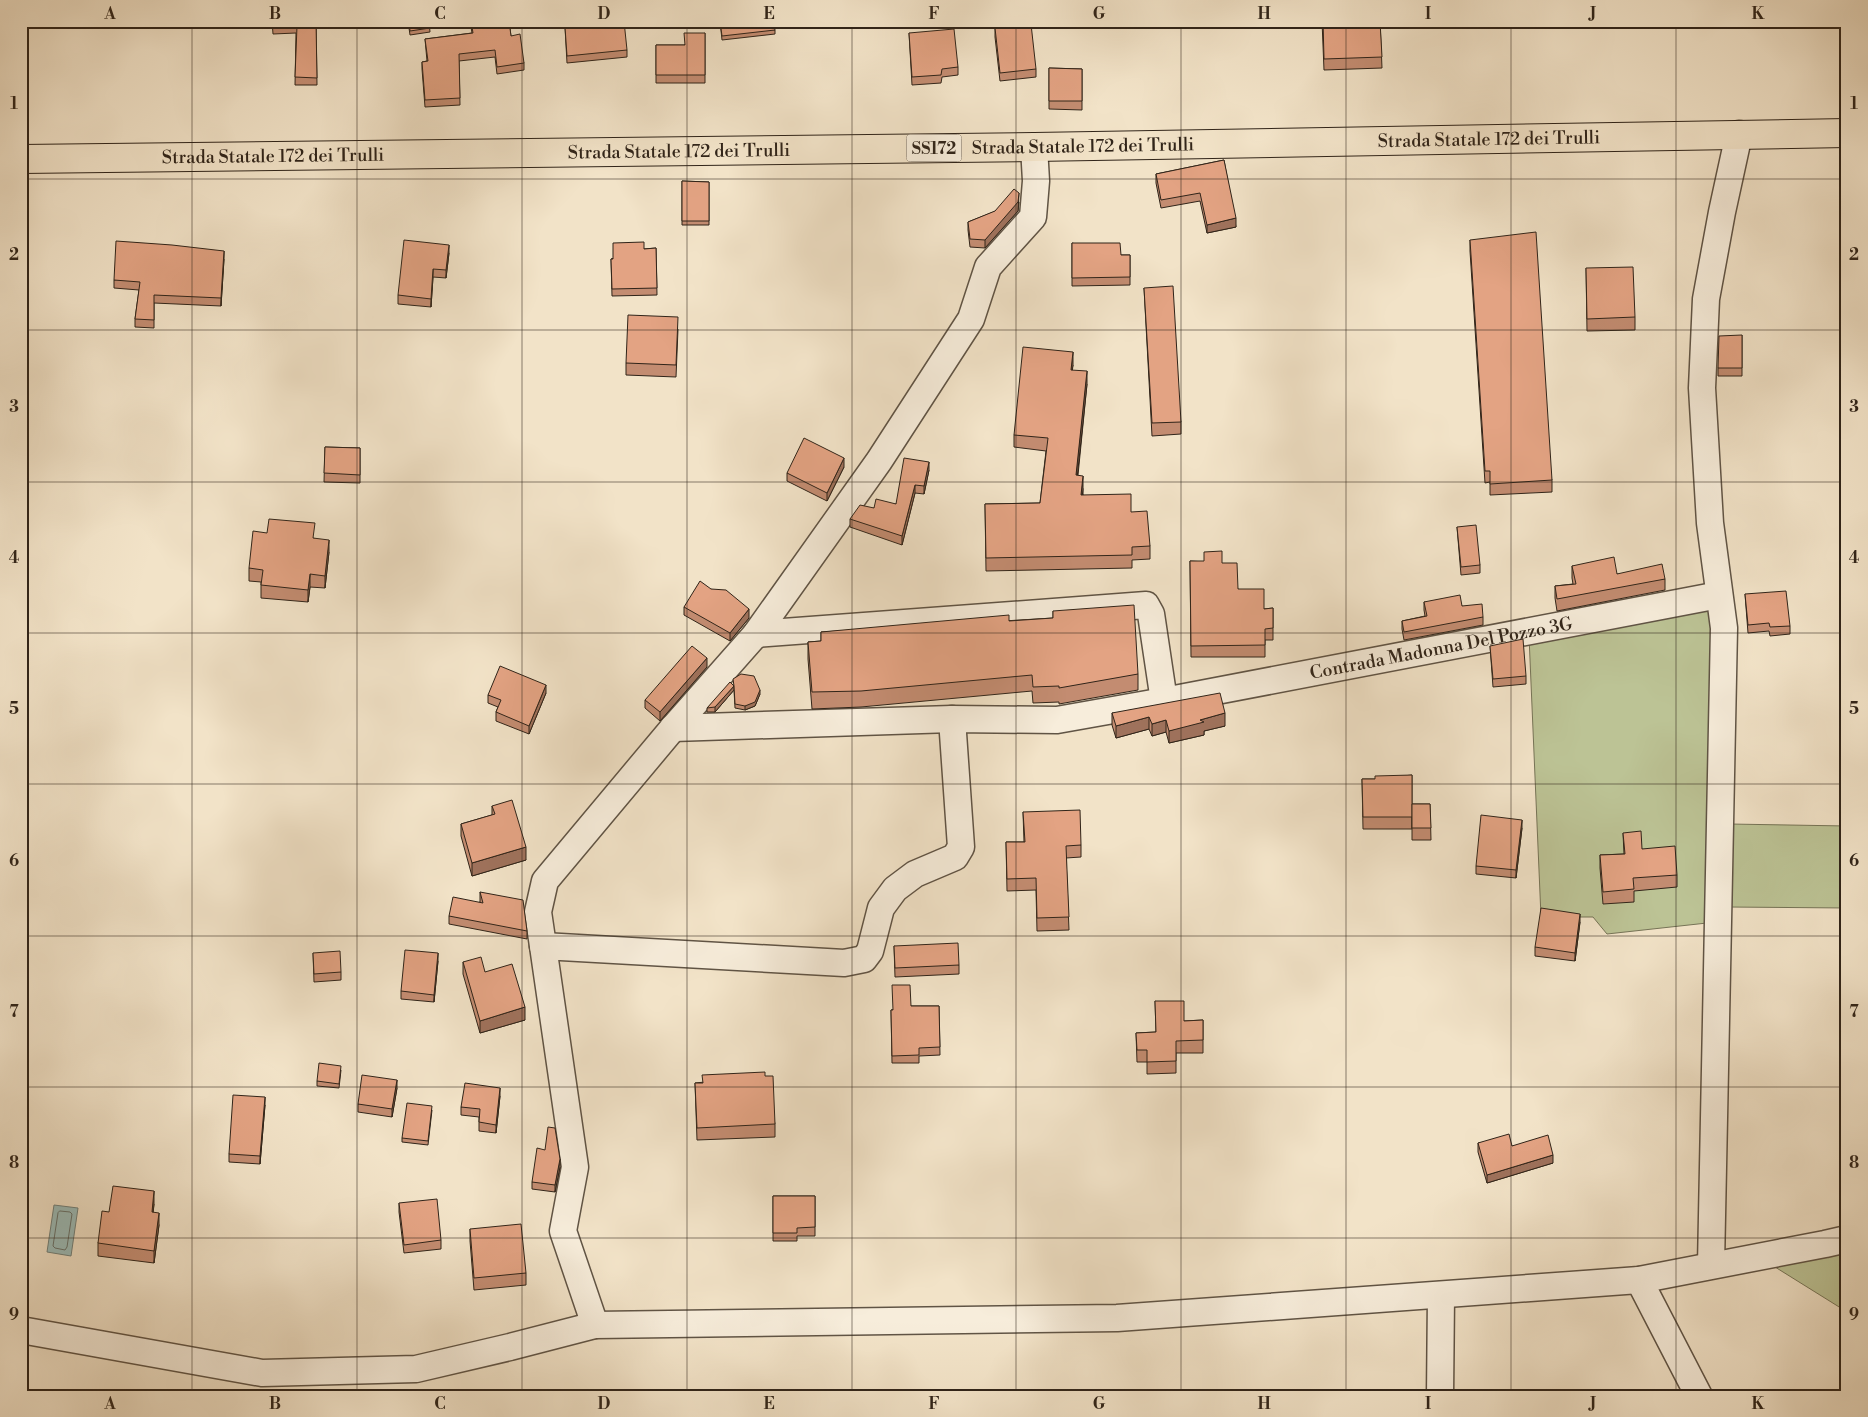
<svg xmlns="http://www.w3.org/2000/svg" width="1868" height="1417" font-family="'Libre Bodoni',serif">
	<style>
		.green { fill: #bcc395; stroke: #767457 }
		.water { fill: #9cbdba; stroke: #71807a }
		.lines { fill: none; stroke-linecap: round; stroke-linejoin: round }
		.shore { stroke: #66706a; stroke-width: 1 }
		.minor-casing { stroke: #605445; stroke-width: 29 }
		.major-casing { stroke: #302419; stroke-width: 30 }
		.minor { stroke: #f7eddb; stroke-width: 26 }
		.major { stroke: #f2e3c8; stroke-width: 28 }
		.wall { fill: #c38c71; stroke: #302419 }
		.shaded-wall { fill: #9f725c; stroke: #302419 }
		.building { fill: #e3a383; stroke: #302419 }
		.grid { fill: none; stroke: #302419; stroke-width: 1; stroke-opacity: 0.55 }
		.labels { text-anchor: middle; stroke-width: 5; stroke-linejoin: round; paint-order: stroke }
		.shield { fill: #f7eddb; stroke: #6c6053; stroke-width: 1 }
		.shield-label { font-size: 16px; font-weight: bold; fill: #302419 }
		.street-label { font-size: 18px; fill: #302419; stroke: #f7eddb }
		.neatline { fill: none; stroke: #302419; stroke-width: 2 }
		.grid-label { font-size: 16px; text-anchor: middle; font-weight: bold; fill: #302419 }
	</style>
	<rect width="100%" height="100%" fill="#f2e3c8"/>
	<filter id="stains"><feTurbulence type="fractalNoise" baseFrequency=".004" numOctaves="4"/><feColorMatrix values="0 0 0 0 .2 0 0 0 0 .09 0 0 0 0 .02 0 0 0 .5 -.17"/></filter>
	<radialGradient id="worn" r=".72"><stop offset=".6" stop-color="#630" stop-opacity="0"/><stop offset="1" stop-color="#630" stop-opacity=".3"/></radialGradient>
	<!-- green -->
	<g class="green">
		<path d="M 1714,606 L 1729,824 L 1847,826 L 1847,908 L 1728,907 L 1707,923 L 1607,934 L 1593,917 L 1541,917 L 1529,636 Z"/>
		<path d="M 1847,1238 L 1847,1317 L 1844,1310 L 1767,1262 Z"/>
	</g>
	<!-- water -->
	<path class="water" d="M 54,1205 L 78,1208 L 71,1256 L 47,1252 Z"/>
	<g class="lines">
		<!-- shore -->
		<path class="shore" d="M 60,1211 L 70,1212 L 72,1214 L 67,1247 L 65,1250 L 55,1248 L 53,1246 L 58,1213 Z"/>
		<!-- minor casing -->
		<g class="minor-casing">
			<g id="minor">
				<path d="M 756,634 L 1146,605 L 1151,614 L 1164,701 L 1057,720 L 952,719 L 961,847 L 955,857 L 915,874 L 895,889 L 881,908 L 870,951 L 864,959 L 844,963 L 543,946 L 575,1167 L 563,1231 L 595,1325 L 1117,1318 L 1639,1280 L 1825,1244 L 1847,1239"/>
				<path id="s1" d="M 1164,701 L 1719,595"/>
				<path d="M 673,728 L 952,719"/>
				<path d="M 543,946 L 538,912 L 545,881 L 673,728 L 756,634 L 879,461 L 971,319 L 988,267 L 1033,217 L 1036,181 L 1034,147"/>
				<path d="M 1711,1265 L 1724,628 L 1710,523 L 1702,388 L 1706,299 L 1722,212 L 1739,134"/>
				<path d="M 1639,1280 L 1699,1396"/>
				<path d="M 21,1330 L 262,1373 L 416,1369 L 510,1347 L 595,1325"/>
				<path d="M 1440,1396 L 1441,1295"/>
			</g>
		</g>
		<!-- major casing -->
		<g class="major-casing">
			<g id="major">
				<path id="s2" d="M 21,159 L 1034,147 L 1847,133"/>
			</g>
		</g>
		<!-- minor -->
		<use href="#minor" class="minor"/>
		<!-- major -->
		<use href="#major" class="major"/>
	</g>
	<!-- wall -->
	<g class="wall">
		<path d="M 272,21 L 316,21 L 317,85 L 295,85 L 296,33 L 273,34 Z"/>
		<path d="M 408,21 L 429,21 L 430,32 L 410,35 Z"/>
		<path d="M 470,21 L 509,21 L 511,36 L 524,63 L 524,70 L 497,74 L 495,57 L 459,61 L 460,105 L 425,107 L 422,69 L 422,62 L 427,61 L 425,39 L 472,33 Z"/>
		<path d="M 720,21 L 775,30 L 775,34 L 722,40 Z"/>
		<path d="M 1322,21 L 1380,21 L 1382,68 L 1324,70 Z"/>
		<path d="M 565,27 L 627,50 L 627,57 L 567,63 Z"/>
		<path d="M 995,28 L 1036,69 L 1036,77 L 1000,81 L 995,37 Z"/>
		<path d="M 705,33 L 705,83 L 656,83 L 656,45 L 684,45 Z"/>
		<path d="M 909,33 L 958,67 L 958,75 L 942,77 L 941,83 L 912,85 Z"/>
		<path d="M 1049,68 L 1082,69 L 1082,110 L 1049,109 Z"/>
		<path d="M 1224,160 L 1236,227 L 1207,233 L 1200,201 L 1161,208 L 1156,183 L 1156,174 Z"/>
		<path d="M 682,181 L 709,182 L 709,225 L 682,225 Z"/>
		<path d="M 1019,202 L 1018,211 L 985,248 L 970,247 L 968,230 L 968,222 Z"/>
		<path d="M 1470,240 L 1552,480 L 1552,492 L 1490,495 L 1490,482 L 1485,483 L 1470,251 Z"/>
		<path d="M 1072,243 L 1121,255 L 1130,255 L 1130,285 L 1072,286 Z"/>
		<path d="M 656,248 L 657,295 L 612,296 L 611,259 L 644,249 Z"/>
		<path d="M 449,253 L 446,278 L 433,277 L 431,307 L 398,304 L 398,295 Z"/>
		<path d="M 224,259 L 221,306 L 154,303 L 154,328 L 135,327 L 135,319 L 139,290 L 114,288 L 114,280 Z"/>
		<path d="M 1586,268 L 1635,317 L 1635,330 L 1587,331 Z"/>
		<path d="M 1144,288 L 1181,422 L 1181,434 L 1152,436 Z"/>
		<path d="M 678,329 L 676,377 L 626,375 L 626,363 Z"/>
		<path d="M 1742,335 L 1742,376 L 1718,376 L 1718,368 Z"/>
		<path d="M 1073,365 L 1072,370 L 1087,384 L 1078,475 L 1083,489 L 1083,495 L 1131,512 L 1150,546 L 1150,559 L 1132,560 L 1132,568 L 986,571 L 985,504 L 1040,503 L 1046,451 L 1014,447 L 1014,435 Z"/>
		<path d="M 325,447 L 360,448 L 360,483 L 324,482 Z"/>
		<path d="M 844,467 L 827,501 L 787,481 L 787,473 Z"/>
		<path d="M 929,470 L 924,494 L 915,493 L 902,545 L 850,527 L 850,519 L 874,508 L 896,504 Z"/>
		<path d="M 1457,527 L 1480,565 L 1480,573 L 1461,575 Z"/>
		<path d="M 314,538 L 329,552 L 325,588 L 310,587 L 308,602 L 261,598 L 261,582 L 249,581 L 249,568 Z"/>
		<path d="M 1190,561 L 1222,563 L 1238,589 L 1264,609 L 1273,608 L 1273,640 L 1265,640 L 1265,657 L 1191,657 Z"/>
		<path d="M 1572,566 L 1617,574 L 1665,579 L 1665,590 L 1557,611 L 1555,598 L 1555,586 L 1573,584 L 1572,578 Z"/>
		<path d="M 711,589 L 749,618 L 730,641 L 684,615 L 684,607 Z"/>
		<path d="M 1745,594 L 1790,626 L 1790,634 L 1770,636 L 1769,631 L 1748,633 Z"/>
		<path d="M 1424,602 L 1462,606 L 1483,617 L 1483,625 L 1404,640 L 1402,629 L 1402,621 L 1425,616 L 1424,610 Z"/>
		<path d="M 1053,611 L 1138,674 L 1138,690 L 1059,704 L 1059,702 L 1033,703 L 1032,691 L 861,707 L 812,709 L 808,659 L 808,642 L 821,641 L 821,632 L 1053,618 Z"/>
		<path d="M 1490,646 L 1526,676 L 1526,684 L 1493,687 Z"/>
		<path d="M 707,667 L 660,721 L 645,708 L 645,700 Z"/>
		<path d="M 733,685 L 760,694 L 755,706 L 745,710 L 735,708 L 734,690 L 715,712 L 707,712 L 707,708 Z"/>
		<path d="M 546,693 L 529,734 L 496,721 L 496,712 L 498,707 L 488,703 L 488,695 Z"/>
		<path d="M 1112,713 L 1225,726 L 1204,731 L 1204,735 L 1169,743 L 1166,732 L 1152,736 L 1149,729 L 1116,738 L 1112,725 Z"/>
		<path d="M 1412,775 L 1412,829 L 1363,829 L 1362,779 L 1375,779 Z"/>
		<path d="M 1412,804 L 1430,804 L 1431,840 L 1412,840 Z"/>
		<path d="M 492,806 L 526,860 L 472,876 L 461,836 L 461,824 L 492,815 Z"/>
		<path d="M 1023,812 L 1081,845 L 1081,857 L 1066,858 L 1069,930 L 1037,931 L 1036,890 L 1007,891 L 1006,842 L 1024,842 Z"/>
		<path d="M 1522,828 L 1516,878 L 1476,874 L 1476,866 Z"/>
		<path d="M 1623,833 L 1642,849 L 1677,875 L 1677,887 L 1634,891 L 1634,902 L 1603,904 L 1600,868 L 1600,855 L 1624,854 Z"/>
		<path d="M 480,892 L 527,931 L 527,939 L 449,924 L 449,916 L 480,902 Z"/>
		<path d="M 1580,922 L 1575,961 L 1535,956 L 1535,947 Z"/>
		<path d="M 894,946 L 959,965 L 959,974 L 895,977 Z"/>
		<path d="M 313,953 L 341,972 L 341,980 L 314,982 Z"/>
		<path d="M 438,961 L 434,1002 L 401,999 L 401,991 Z"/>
		<path d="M 463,962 L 485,972 L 525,1020 L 480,1033 L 463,974 Z"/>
		<path d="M 1155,1001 L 1184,1021 L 1203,1020 L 1203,1053 L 1176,1053 L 1176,1073 L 1147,1074 L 1147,1062 L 1137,1062 L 1136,1033 L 1156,1032 Z"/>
		<path d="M 911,1006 L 939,1006 L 940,1055 L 919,1056 L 919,1063 L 892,1063 L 891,1010 Z"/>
		<path d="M 341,1070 L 339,1088 L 317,1086 L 317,1081 Z"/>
		<path d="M 765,1076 L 775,1124 L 775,1137 L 697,1140 L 695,1083 Z"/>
		<path d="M 397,1088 L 392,1117 L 358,1112 L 358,1104 Z"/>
		<path d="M 500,1096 L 496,1133 L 479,1131 L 479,1117 L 461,1115 L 461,1107 Z"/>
		<path d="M 265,1105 L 260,1164 L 229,1162 L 229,1154 Z"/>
		<path d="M 432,1110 L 428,1145 L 402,1142 L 402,1138 Z"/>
		<path d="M 1478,1143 L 1512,1146 L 1553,1163 L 1487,1183 L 1478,1152 Z"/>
		<path d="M 560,1167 L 555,1192 L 532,1189 L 532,1182 Z"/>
		<path d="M 773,1196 L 815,1196 L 815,1236 L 797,1236 L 797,1241 L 773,1241 Z"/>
		<path d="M 399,1203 L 441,1240 L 441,1249 L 404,1253 L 399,1212 Z"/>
		<path d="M 154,1204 L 153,1212 L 159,1225 L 154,1263 L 98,1256 L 98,1243 L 109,1212 Z"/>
		<path d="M 470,1229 L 526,1273 L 526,1285 L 474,1290 L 470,1241 Z"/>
	</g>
	<!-- shaded-wall -->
	<g class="shaded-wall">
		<path d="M 1019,193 L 1018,211 L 985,248 L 985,240 Z"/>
		<path d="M 1236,218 L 1236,227 L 1207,233 L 1207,225 Z"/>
		<path d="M 449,245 L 449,253 L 446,278 L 446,270 Z"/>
		<path d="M 224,251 L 224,259 L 221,306 L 221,298 Z"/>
		<path d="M 433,269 L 433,277 L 431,307 L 431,299 Z"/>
		<path d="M 1073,352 L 1073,365 L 1071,382 L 1071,370 Z"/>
		<path d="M 1087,371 L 1087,384 L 1076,488 L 1076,475 Z"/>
		<path d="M 844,458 L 844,467 L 827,501 L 827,493 Z"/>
		<path d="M 929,462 L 929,470 L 924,494 L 924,486 Z"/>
		<path d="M 1083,476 L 1083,489 L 1081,508 L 1081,495 Z"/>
		<path d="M 915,485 L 915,493 L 902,545 L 902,536 Z"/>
		<path d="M 329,540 L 329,552 L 325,588 L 325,576 Z"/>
		<path d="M 310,574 L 310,587 L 308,602 L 308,590 Z"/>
		<path d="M 749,609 L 749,618 L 730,641 L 730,633 Z"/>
		<path d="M 707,658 L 707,667 L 660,721 L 660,712 Z"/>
		<path d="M 546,685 L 546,693 L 529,734 L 529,726 Z"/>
		<path d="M 734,686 L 734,690 L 715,712 L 715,707 Z"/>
		<path d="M 760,690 L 760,694 L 755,706 L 745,710 L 745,706 Z"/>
		<path d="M 1225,713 L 1225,726 L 1204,731 L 1204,735 L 1169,743 L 1169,731 L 1200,720 Z"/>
		<path d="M 1149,717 L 1149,729 L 1116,738 L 1116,726 Z"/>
		<path d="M 1166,720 L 1166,732 L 1152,736 L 1152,724 Z"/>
		<path d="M 1522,820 L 1522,828 L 1516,878 L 1516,870 Z"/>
		<path d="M 526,847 L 526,860 L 472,876 L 472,863 Z"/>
		<path d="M 1580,914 L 1580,922 L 1575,961 L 1575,953 Z"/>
		<path d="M 438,953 L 438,961 L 434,1002 L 434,995 Z"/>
		<path d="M 525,1007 L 525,1020 L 480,1033 L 480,1021 Z"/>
		<path d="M 397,1080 L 397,1088 L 392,1117 L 392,1109 Z"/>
		<path d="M 500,1088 L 500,1096 L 496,1133 L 496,1125 Z"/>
		<path d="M 265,1097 L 265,1105 L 260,1164 L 260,1156 Z"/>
		<path d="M 1553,1155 L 1553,1163 L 1487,1183 L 1487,1175 Z"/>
		<path d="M 560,1159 L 560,1167 L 555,1192 L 555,1185 Z"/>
		<path d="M 154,1191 L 154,1204 L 152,1224 L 152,1212 Z"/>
		<path d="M 159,1213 L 159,1225 L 154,1263 L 154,1251 Z"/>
	</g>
	<!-- building -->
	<g class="building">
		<path d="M 273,21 L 316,21 L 317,78 L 295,77 L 297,26 L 273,27 Z"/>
		<path d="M 409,21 L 429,21 L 430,28 L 410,31 Z"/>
		<path d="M 471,21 L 509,21 L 511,36 L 520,34 L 524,63 L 497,67 L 495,50 L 459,54 L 460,98 L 425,100 L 422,62 L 428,61 L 425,39 L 473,33 Z"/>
		<path d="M 620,21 L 624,21 L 627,50 L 567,56 L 565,27 Z"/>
		<path d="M 720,21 L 774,21 L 775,30 L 722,36 Z"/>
		<path d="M 1323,21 L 1380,21 L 1382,57 L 1324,59 Z"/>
		<path d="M 1031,24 L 1036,69 L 1000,73 L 995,28 Z"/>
		<path d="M 954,29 L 958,67 L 942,69 L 941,75 L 912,77 L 909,33 Z"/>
		<path d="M 684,33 L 705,33 L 705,75 L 656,75 L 656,45 L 685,45 Z"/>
		<path d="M 1049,68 L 1082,69 L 1082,101 L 1049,101 Z"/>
		<path d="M 1224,160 L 1236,218 L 1207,225 L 1200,193 L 1161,200 L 1156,174 Z"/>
		<path d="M 682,181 L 709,182 L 709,221 L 682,221 Z"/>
		<path d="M 1014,189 L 1019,193 L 1018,202 L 985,240 L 970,239 L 968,222 L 995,211 Z"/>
		<path d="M 1536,232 L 1552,480 L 1490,484 L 1490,471 L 1485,471 L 1470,240 Z"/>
		<path d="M 404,240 L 449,245 L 446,270 L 433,269 L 431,299 L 398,295 Z"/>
		<path d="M 116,241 L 172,245 L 224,251 L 221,298 L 154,295 L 154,320 L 135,319 L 140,282 L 114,280 Z"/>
		<path d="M 644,242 L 644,249 L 656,248 L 657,288 L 612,289 L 611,259 L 613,259 L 613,243 Z"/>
		<path d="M 1072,243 L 1120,243 L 1121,255 L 1130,255 L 1130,277 L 1072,278 Z"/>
		<path d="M 1633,267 L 1635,317 L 1587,319 L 1586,268 Z"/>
		<path d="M 1173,286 L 1181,422 L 1152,423 L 1144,288 Z"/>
		<path d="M 628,315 L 678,317 L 676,365 L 626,363 Z"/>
		<path d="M 1742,335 L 1742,368 L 1718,368 L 1719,336 Z"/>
		<path d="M 1023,347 L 1073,352 L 1071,370 L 1087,371 L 1076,475 L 1083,476 L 1081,495 L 1131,494 L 1131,512 L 1147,511 L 1150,546 L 1132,547 L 1132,555 L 986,558 L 985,504 L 1040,503 L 1048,438 L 1014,435 Z"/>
		<path d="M 804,438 L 844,458 L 827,493 L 787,473 Z"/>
		<path d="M 325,447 L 360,448 L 360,475 L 324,473 Z"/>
		<path d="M 904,458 L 929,462 L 924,486 L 915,485 L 902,536 L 850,519 L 860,505 L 874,508 L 876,499 L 896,504 Z"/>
		<path d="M 269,519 L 315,523 L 313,538 L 329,540 L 325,576 L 310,574 L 308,590 L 261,585 L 263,570 L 249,568 L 253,531 L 267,533 Z"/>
		<path d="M 1476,525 L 1480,565 L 1461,567 L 1457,527 Z"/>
		<path d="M 1222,551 L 1222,563 L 1237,563 L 1238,589 L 1264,589 L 1264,609 L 1273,608 L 1273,628 L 1265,629 L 1265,645 L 1191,646 L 1190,561 L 1204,561 L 1204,552 Z"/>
		<path d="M 1614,557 L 1617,574 L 1662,564 L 1665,579 L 1557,599 L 1555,586 L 1576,584 L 1572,566 Z"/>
		<path d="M 700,581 L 711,589 L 726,590 L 749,609 L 730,633 L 684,607 Z"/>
		<path d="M 1786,591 L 1790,626 L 1770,627 L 1769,623 L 1748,625 L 1745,594 Z"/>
		<path d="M 1460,595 L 1462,606 L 1482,604 L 1483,617 L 1404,632 L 1402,621 L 1427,616 L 1424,602 Z"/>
		<path d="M 1134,605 L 1138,674 L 1059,688 L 1059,686 L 1033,687 L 1032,675 L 861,691 L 812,692 L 808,642 L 821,641 L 821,632 L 1009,615 L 1009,621 L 1053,618 L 1053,611 Z"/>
		<path d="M 1523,639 L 1526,676 L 1493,679 L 1490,646 Z"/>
		<path d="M 692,646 L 707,658 L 660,712 L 645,700 Z"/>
		<path d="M 500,666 L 546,685 L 529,726 L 496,712 L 501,700 L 488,695 Z"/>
		<path d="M 741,674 L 754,676 L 760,690 L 755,702 L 745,706 L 735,704 L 734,686 L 715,707 L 707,708 L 730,682 L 734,686 L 733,679 Z"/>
		<path d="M 1220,693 L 1225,713 L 1200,720 L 1204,722 L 1169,731 L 1166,720 L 1152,724 L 1149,717 L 1116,726 L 1112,713 Z"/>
		<path d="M 1412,775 L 1412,817 L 1363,817 L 1362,779 L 1375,779 L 1375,776 Z"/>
		<path d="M 512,800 L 526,847 L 472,863 L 461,824 L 495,814 L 492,806 Z"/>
		<path d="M 1412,804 L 1430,804 L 1431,828 L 1412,828 Z"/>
		<path d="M 1080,810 L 1081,845 L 1066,846 L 1069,917 L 1037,918 L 1036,878 L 1007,879 L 1006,842 L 1025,842 L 1023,812 Z"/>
		<path d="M 1481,815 L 1522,820 L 1516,870 L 1476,866 Z"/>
		<path d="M 1641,831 L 1642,849 L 1675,846 L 1677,875 L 1633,878 L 1634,889 L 1603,892 L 1600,855 L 1625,854 L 1623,833 Z"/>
		<path d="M 480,892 L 523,900 L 527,931 L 449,916 L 453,897 L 483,903 Z"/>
		<path d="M 1541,908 L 1580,914 L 1575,953 L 1535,947 Z"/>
		<path d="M 958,943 L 959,965 L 895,968 L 894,946 Z"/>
		<path d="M 405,950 L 438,953 L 434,995 L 401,991 Z"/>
		<path d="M 340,951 L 341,972 L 314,974 L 313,953 Z"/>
		<path d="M 481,957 L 485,972 L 512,964 L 525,1007 L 480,1021 L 463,962 Z"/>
		<path d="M 892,985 L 910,985 L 911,1006 L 939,1006 L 940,1047 L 919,1048 L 919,1055 L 892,1056 L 891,1010 L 893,1010 Z"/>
		<path d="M 1155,1001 L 1184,1001 L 1184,1021 L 1203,1020 L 1203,1040 L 1176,1041 L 1176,1061 L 1147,1062 L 1147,1050 L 1137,1050 L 1136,1033 L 1156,1032 Z"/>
		<path d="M 319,1063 L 341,1066 L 339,1084 L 317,1081 Z"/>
		<path d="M 765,1072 L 765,1076 L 773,1076 L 775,1124 L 697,1128 L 695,1083 L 703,1083 L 702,1075 Z"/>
		<path d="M 362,1075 L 397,1080 L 392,1109 L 358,1104 Z"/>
		<path d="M 465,1083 L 500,1088 L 496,1125 L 479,1122 L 480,1109 L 461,1107 Z"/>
		<path d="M 233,1095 L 265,1097 L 260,1156 L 229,1154 Z"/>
		<path d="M 407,1103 L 432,1106 L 428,1141 L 402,1138 Z"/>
		<path d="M 548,1127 L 555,1128 L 560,1159 L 555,1185 L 532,1182 L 537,1148 L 545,1150 Z"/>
		<path d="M 1509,1134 L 1512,1146 L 1548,1135 L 1553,1155 L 1487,1175 L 1478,1143 Z"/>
		<path d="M 113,1186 L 154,1191 L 152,1212 L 159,1213 L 154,1251 L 98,1243 L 102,1211 L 109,1212 Z"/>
		<path d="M 773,1196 L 815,1196 L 815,1227 L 797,1228 L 797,1233 L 773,1233 Z"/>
		<path d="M 437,1199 L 441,1240 L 404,1245 L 399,1203 Z"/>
		<path d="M 521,1224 L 526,1273 L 474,1278 L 470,1229 Z"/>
	</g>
	<!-- grid -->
	<path class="grid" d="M 192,21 L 192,1396M 357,21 L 357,1396M 522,21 L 522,1396M 687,21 L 687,1396M 852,21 L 852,1396M 1016,21 L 1016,1396M 1181,21 L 1181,1396M 1346,21 L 1346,1396M 1511,21 L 1511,1396M 1676,21 L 1676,1396M 21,179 L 1847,179M 21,330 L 1847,330M 21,482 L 1847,482M 21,633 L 1847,633M 21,784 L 1847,784M 21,936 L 1847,936M 21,1087 L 1847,1087M 21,1238 L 1847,1238"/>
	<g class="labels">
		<!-- shield labels -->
		<rect class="shield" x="906.5" y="134.5" width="55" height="27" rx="4"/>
		<g class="shield-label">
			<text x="934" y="154">SS172</text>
		</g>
		<!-- street labels -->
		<g class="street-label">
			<text dy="6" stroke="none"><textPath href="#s2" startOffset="1468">Strada Statale 172 dei Trulli</textPath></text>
			<text dy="6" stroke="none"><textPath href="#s2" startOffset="1062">Strada Statale 172 dei Trulli</textPath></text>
			<text dy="6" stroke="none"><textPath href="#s2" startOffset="658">Strada Statale 172 dei Trulli</textPath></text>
			<text dy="6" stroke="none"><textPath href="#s2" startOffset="252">Strada Statale 172 dei Trulli</textPath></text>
			<text dy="6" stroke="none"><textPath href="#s1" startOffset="282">Contrada Madonna Del Pozzo 3G</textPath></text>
		</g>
	</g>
	<!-- margin -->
	<rect width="1868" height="1417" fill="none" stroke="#f2e3c8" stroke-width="55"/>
	<rect x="28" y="28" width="1812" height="1362" class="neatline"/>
	<g class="grid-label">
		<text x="110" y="19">A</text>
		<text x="275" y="19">B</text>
		<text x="440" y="19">C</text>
		<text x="604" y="19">D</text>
		<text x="769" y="19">E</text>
		<text x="934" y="19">F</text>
		<text x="1099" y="19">G</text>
		<text x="1264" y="19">H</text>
		<text x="1428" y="19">I</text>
		<text x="1593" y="19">J</text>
		<text x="1758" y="19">K</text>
		<text x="14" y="109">1</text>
		<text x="1854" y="109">1</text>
		<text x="14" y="260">2</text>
		<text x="1854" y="260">2</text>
		<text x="14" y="412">3</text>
		<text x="1854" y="412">3</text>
		<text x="14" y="563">4</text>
		<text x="1854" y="563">4</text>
		<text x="14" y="714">5</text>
		<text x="1854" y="714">5</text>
		<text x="14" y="866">6</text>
		<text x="1854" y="866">6</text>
		<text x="14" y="1017">7</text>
		<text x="1854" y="1017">7</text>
		<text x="14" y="1168">8</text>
		<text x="1854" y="1168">8</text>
		<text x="14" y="1320">9</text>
		<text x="1854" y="1320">9</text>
		<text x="110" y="1409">A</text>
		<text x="275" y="1409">B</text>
		<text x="440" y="1409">C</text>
		<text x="604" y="1409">D</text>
		<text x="769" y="1409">E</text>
		<text x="934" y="1409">F</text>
		<text x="1099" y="1409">G</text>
		<text x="1264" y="1409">H</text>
		<text x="1428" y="1409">I</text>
		<text x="1593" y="1409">J</text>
		<text x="1758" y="1409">K</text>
	</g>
	<rect width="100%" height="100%" filter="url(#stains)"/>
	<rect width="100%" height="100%" fill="url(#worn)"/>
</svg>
